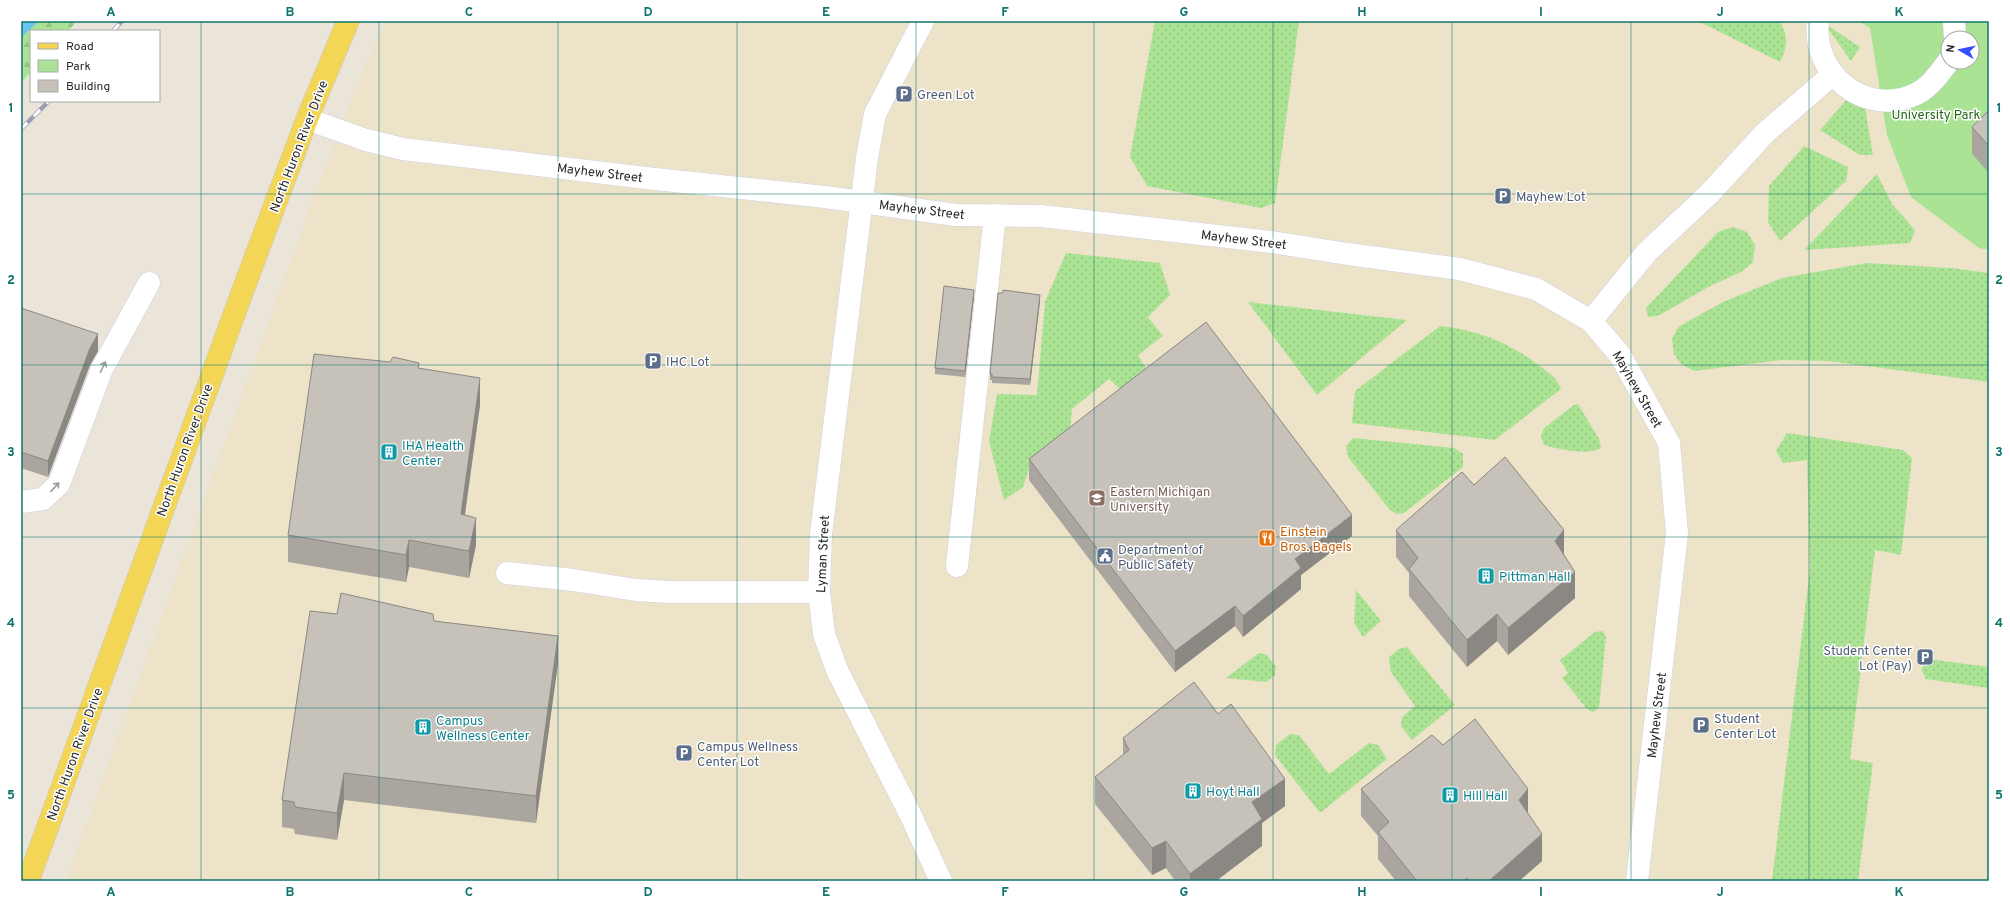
<svg xmlns="http://www.w3.org/2000/svg" width="2010" height="902" font-family="Overpass,sans-serif">
	<style>
		.education { fill: #ede3c8; fill-rule: evenodd }
		.grass { fill: url(#grass-dots) }
		.forest { fill: url(#forest-firs) }
		.park { fill: #abe394; fill-rule: evenodd }
		.water { fill: url(#water-ripples) }
		.lines { fill: none; stroke-linecap: round; stroke-linejoin: round }
		.minor-casing { stroke: #ced1e2; stroke-width: 23 }
		.major-casing { stroke: #c7c7c7; stroke-width: 23 }
		.minor { stroke: #fff; stroke-width: 22 }
		.major { stroke: #f3d656; stroke-width: 22 }
		.rail-casing { stroke: #9c9eb3; stroke-width: 4.5 }
		.rail { stroke: #fff; stroke-width: 3; stroke-dasharray: 9; stroke-linecap: butt }
		.wall { fill: #aaa69f }
		.shaded-wall { fill: #8b8782 }
		.building { fill: #c6c1b9; stroke: #8b8782 }
		.oneway { stroke: #9e9e9e }
		.grid { fill: none; stroke: #0f766e; stroke-width: 1; stroke-opacity: 0.55 }
		.labels { text-anchor: middle; stroke-width: 3; stroke-linejoin: round; paint-order: stroke }
		.service-label { font-size: 13px; fill: #4e5e75; stroke: #fff; text-anchor: start }
		.park-label { font-size: 13px; fill: #246518; stroke: #fff }
		.street-label { font-size: 13px; fill: #282828; stroke: #fff }
		.culture-label { font-size: 13px; fill: #0d838f; stroke: #fff; text-anchor: start }
		.education-label { font-size: 13px; fill: #785e54; stroke: #fff; text-anchor: start }
		.food-label { font-size: 13px; fill: #c56008; stroke: #fff; text-anchor: start }
		.neatline { fill: none; stroke: #0f766e; stroke-width: 1.5 }
		.grid-label { font-size: 13px; text-anchor: middle; font-weight: bold; fill: #0f766e }
	</style>
	<defs>
		<pattern id="grass-dots" width="8" height="8" patternUnits="userSpaceOnUse"><rect width="8" height="8" fill="#abe394"/><path d="M2 2h.1M6 6h.1" fill="none" stroke="#93c380" stroke-width="1.8" stroke-linecap="round"/></pattern>
		<pattern id="forest-firs" width="22" height="20" patternUnits="userSpaceOnUse"><rect width="22" height="20" fill="#abe394"/><path d="M5 1l3.5 6h-7zM16 11l3.5 6h-7z" fill="#93c380"/></pattern>
		<pattern id="water-ripples" width="26" height="14" patternUnits="userSpaceOnUse"><rect width="26" height="14" fill="#69c5f0"/><path d="M2 4q2-2 4 0t4 0M15 11q2-2 4 0t4 0" fill="none" stroke="#5ba9ce"/></pattern>
	</defs>
	<rect width="100%" height="100%" fill="#ebe4d9"/>
	<!-- education -->
	<path class="education" d="M 387,21 L 1989,21 L 1989,881 L 66,881 L 314,197 L 364,68 ZM 1948,38 L 1972,38 L 1972,62 L 1948,62 Z"/>
	<!-- grass -->
	<g class="grass">
		<path d="M 1155,21 L 1299,21 L 1275,203 L 1261,208 L 1147,186 L 1130,157 Z"/>
		<path d="M 1698,21 L 1780,21 C 1788,36 1788,47 1780,62 Z"/>
		<path d="M 1824,23 L 1860,47 L 1851,61 Z"/>
		<path d="M 1850,96 L 1864,102 L 1873,155 L 1860,155 L 1820,130 Z"/>
		<path d="M 1804,146 L 1848,167 L 1846,181 L 1780,241 L 1768,222 L 1769,186 Z"/>
		<path d="M 1877,174 L 1892,204 L 1915,230 L 1910,243 L 1804,250 Z"/>
		<path d="M 1733,227 L 1747,232 L 1755,245 L 1753,262 L 1741,272 L 1710,286 L 1658,316 L 1648,317 L 1646,308 L 1718,232 Z"/>
		<path d="M 1066,253 L 1160,263 L 1170,295 L 1148,317 L 1163,336 L 1138,355 L 1150,375 L 1124,393 L 1109,379 L 1072,409 L 1070,433 L 1052,455 L 1034,454 L 1023,487 L 1004,500 L 989,441 L 997,394 L 1037,395 L 1045,302 Z"/>
		<path d="M 1867,263 L 1951,268 L 1989,273 L 1989,382 L 1828,361 L 1781,360 L 1694,371 L 1681,364 L 1674,354 L 1672,339 L 1678,327 L 1723,302 L 1782,278 Z"/>
		<path d="M 1248,302 L 1407,320 L 1317,395 Z"/>
		<path d="M 1440,326 C 1478,330 1511,343 1541,367 C 1550,374 1557,378 1561,389 L 1495,440 L 1352,423 L 1355,391 Z"/>
		<path d="M 1578,404 L 1599,439 L 1601,448 C 1588,456 1558,449 1544,445 L 1541,436 L 1544,428 L 1574,405 Z"/>
		<path d="M 1787,433 L 1903,450 L 1912,458 L 1901,555 L 1875,550 L 1850,759 L 1873,763 L 1858,881 L 1772,881 L 1810,569 L 1807,460 L 1783,463 L 1776,451 Z"/>
		<path d="M 1353,438 L 1454,448 L 1463,454 L 1463,467 L 1404,513 L 1397,514 L 1390,510 L 1348,457 L 1346,446 Z"/>
		<path d="M 1356,590 L 1381,621 L 1363,637 L 1354,623 Z"/>
		<path d="M 1602,631 L 1606,636 L 1599,708 L 1593,712 L 1586,708 L 1562,678 L 1568,673 L 1560,660 L 1595,632 Z"/>
		<path d="M 1407,647 L 1455,705 L 1412,740 L 1401,726 L 1402,717 L 1415,706 L 1391,672 L 1389,657 L 1399,649 Z"/>
		<path d="M 1259,653 L 1267,655 L 1276,667 L 1275,675 L 1266,682 L 1226,678 Z"/>
		<path d="M 1928,659 L 1989,667 L 1989,688 L 1926,679 L 1921,669 Z"/>
		<path d="M 1290,734 L 1299,735 L 1329,774 L 1369,743 L 1378,745 L 1387,759 L 1320,813 L 1275,755 L 1276,745 Z"/>
	</g>
	<!-- forest -->
	<path class="forest" d="M 39,21 L 77,21 L 68,31 L 31,31 L 31,72 L 21,83 L 21,38 Z"/>
	<!-- park -->
	<path class="park" d="M 1858,21 L 1989,21 L 1989,250 L 1979,248 L 1911,197 L 1887,135 L 1870,28 ZM 1948,38 L 1972,38 L 1972,62 L 1948,62 Z"/>
	<!-- water -->
	<path class="water" d="M 21,21 L 39,21 L 21,38 Z"/>
	<g class="lines">
		<!-- minor casing -->
		<g class="minor-casing">
			<g id="minor">
				<path d="M 923,21 L 875,114 L 867,158 L 821,534 L 819,592 L 824,634 L 837,670 L 911,816 L 941,881"/>
				<path d="M 1818,21 C 1811,74 1866,118 1916,94 C 1930,87 1939,74 1948,62"/>
				<path d="M 1954,21 L 1955,38"/>
				<path d="M 307,119 L 366,140 L 403,149 L 646,178 L 825,197 L 956,215 L 1041,216 L 1272,242 L 1348,254 L 1460,269 L 1536,289 L 1591,321 L 1620,355 L 1669,443 L 1677,533 L 1637,881"/>
				<path d="M 1591,321 L 1647,252 L 1709,194 L 1765,133 L 1832,75"/>
				<path d="M 21,502 L 43,499 L 59,484 L 102,369 L 149,283"/>
				<path d="M 957,566 L 995,215"/>
				<path d="M 507,573 L 573,580 L 636,590 L 670,592 L 819,592"/>
			</g>
		</g>
		<!-- major casing -->
		<g class="major-casing">
			<path id="major" d="M 28,881 L 243,290 L 307,119 L 348,21"/>
		</g>
		<!-- minor -->
		<use href="#minor" class="minor"/>
		<!-- major -->
		<use href="#major" class="major"/>
		<!-- rail casing -->
		<g class="rail-casing">
			<g id="rail">
				<path d="M 113,31 L 122,21"/>
				<path d="M 21,129 L 49,101"/>
			</g>
		</g>
		<!-- rail -->
		<use href="#rail" class="rail"/>
	</g>
	<!-- wall -->
	<g class="wall">
		<path d="M 1989,110 L 1989,173 L 1972,154 L 1972,127 Z"/>
		<path d="M 974,296 L 965,377 L 935,374 L 935,368 Z"/>
		<path d="M 1040,301 L 1030,385 L 992,383 L 992,380 L 990,380 L 990,374 Z"/>
		<path d="M 21,308 L 98,351 L 90,365 L 48,477 L 21,468 Z"/>
		<path d="M 419,368 L 480,405 L 465,515 L 476,545 L 469,578 L 409,567 L 406,582 L 288,562 L 288,535 Z"/>
		<path d="M 1029,459 L 1352,536 L 1301,575 L 1301,589 L 1243,637 L 1235,626 L 1175,672 L 1029,480 Z"/>
		<path d="M 1474,485 L 1564,555 L 1575,598 L 1508,655 L 1497,641 L 1467,667 L 1409,596 L 1409,573 L 1396,557 L 1396,530 Z"/>
		<path d="M 337,614 L 434,621 L 558,663 L 536,823 L 344,800 L 337,840 L 295,834 L 294,829 L 282,827 L 282,800 Z"/>
		<path d="M 1123,738 L 1285,806 L 1262,823 L 1262,846 L 1216,881 L 1175,881 L 1166,868 L 1152,875 L 1095,804 L 1095,777 L 1123,755 Z"/>
		<path d="M 1443,745 L 1528,812 L 1542,861 L 1519,881 L 1396,881 L 1378,859 L 1378,836 L 1361,816 L 1361,789 Z"/>
	</g>
	<!-- shaded-wall -->
	<g class="shaded-wall">
		<path d="M 974,290 L 974,296 L 965,377 L 965,371 Z"/>
		<path d="M 1040,295 L 1040,301 L 1030,385 L 1030,379 Z"/>
		<path d="M 98,334 L 98,351 L 90,365 L 48,477 L 48,461 L 90,348 Z"/>
		<path d="M 480,378 L 480,405 L 461,541 L 461,514 Z"/>
		<path d="M 1352,515 L 1352,536 L 1301,575 L 1301,589 L 1243,637 L 1243,616 L 1295,559 Z"/>
		<path d="M 476,518 L 476,545 L 469,578 L 469,551 Z"/>
		<path d="M 1564,530 L 1564,557 L 1555,541 Z"/>
		<path d="M 409,540 L 409,567 L 406,582 L 406,555 Z"/>
		<path d="M 1575,572 L 1575,598 L 1508,655 L 1508,628 Z"/>
		<path d="M 1235,606 L 1235,626 L 1175,672 L 1175,651 Z"/>
		<path d="M 1497,614 L 1497,641 L 1467,667 L 1467,640 Z"/>
		<path d="M 558,636 L 558,663 L 536,823 L 536,796 Z"/>
		<path d="M 344,773 L 344,800 L 337,840 L 337,813 Z"/>
		<path d="M 1285,779 L 1285,806 L 1262,823 L 1262,846 L 1216,881 L 1190,881 L 1190,874 L 1252,802 Z"/>
		<path d="M 1528,789 L 1528,816 L 1519,800 Z"/>
		<path d="M 1542,834 L 1542,861 L 1519,881 L 1489,881 Z"/>
		<path d="M 1166,841 L 1166,868 L 1152,875 L 1152,848 Z"/>
	</g>
	<!-- building -->
	<g class="building">
		<path d="M 1989,110 L 1989,146 L 1972,127 Z"/>
		<path d="M 944,286 L 974,290 L 965,371 L 935,368 Z"/>
		<path d="M 1003,290 L 1040,295 L 1030,379 L 992,377 L 992,374 L 990,374 L 998,293 L 1003,293 Z"/>
		<path d="M 21,308 L 98,334 L 90,348 L 48,461 L 21,452 Z"/>
		<path d="M 1206,322 L 1352,515 L 1295,559 L 1301,568 L 1243,616 L 1235,606 L 1175,651 L 1029,459 Z"/>
		<path d="M 314,354 L 390,362 L 393,357 L 419,363 L 418,368 L 480,378 L 461,514 L 476,518 L 469,551 L 409,540 L 406,555 L 288,535 Z"/>
		<path d="M 1505,457 L 1564,530 L 1555,541 L 1575,572 L 1508,628 L 1497,614 L 1467,640 L 1409,569 L 1418,558 L 1396,530 L 1462,472 L 1474,485 Z"/>
		<path d="M 341,593 L 433,614 L 434,621 L 558,636 L 536,796 L 344,773 L 337,813 L 295,807 L 294,802 L 282,800 L 310,611 L 337,614 Z"/>
		<path d="M 1194,682 L 1218,714 L 1231,704 L 1285,779 L 1252,802 L 1262,819 L 1190,874 L 1166,841 L 1152,848 L 1095,777 L 1129,750 L 1123,738 Z"/>
		<path d="M 1475,719 L 1528,789 L 1519,800 L 1542,834 L 1489,881 L 1469,881 L 1467,878 L 1463,881 L 1417,881 L 1378,832 L 1389,822 L 1361,789 L 1432,735 L 1443,745 Z"/>
	</g>
	<!-- one-way arrows -->
	<defs><path id="oneway-shaft" d="M-6 0H5M1.5-3L5.5 0L1.5 3" fill="none" stroke-width="1.6" stroke-linecap="round" stroke-linejoin="round"/></defs>
	<g class="oneway">
		<use href="#oneway-shaft" transform="translate(103 367) rotate(-64)"/>
		<use href="#oneway-shaft" transform="translate(55 487) rotate(-47)"/>
	</g>
	<!-- grid -->
	<path class="grid" d="M 201,21 L 201,881M 379,21 L 379,881M 558,21 L 558,881M 737,21 L 737,881M 916,21 L 916,881M 1094,21 L 1094,881M 1273,21 L 1273,881M 1452,21 L 1452,881M 1631,21 L 1631,881M 1809,21 L 1809,881M 21,194 L 1989,194M 21,365 L 1989,365M 21,537 L 1989,537M 21,708 L 1989,708"/>
	<!-- icons -->
	<defs>
		<g id="parking-square" transform="scale(0.9)"><rect x="-9" y="-9" width="18" height="18" rx="4" fill="#5c6f8a" stroke="#fff"/><path d="M-3.5-5.5H1a3.5 3.5 0 0 1 0 7H-1V5.5H-3.5ZM-1-3.4V-.6H.8a1.4 1.4 0 0 0 0-2.8Z" fill="#fff"/></g>
		<g id="building-square" transform="scale(0.9)"><rect x="-9" y="-9" width="18" height="18" rx="4" fill="#0f9aa8" stroke="#fff"/><path d="M-4-6H4V6H1V3H-1V6H-4ZM-2.5-4.3h1.7v1.8h-1.7ZM.8-4.3h1.7v1.8H.8ZM-2.5-1h1.7V.8h-1.7ZM.8-1h1.7V.8H.8Z" fill="#fff"/></g>
		<g id="university-square" transform="scale(0.9)"><rect x="-9" y="-9" width="18" height="18" rx="4" fill="#8d6e63" stroke="#fff"/><path d="M0-5L7-2L0 1L-7-2ZM-4 1L0 2.5L4 1V4Q0 6-4 4Z" fill="#fff"/></g>
		<g id="restaurant-square" transform="scale(0.9)"><rect x="-9" y="-9" width="18" height="18" rx="4" fill="#e8710a" stroke="#fff"/><path d="M-5-6h1v4h1v-4h1v4h1v-4h1v5L-1.5 .5V6h-2V.5L-5-1ZM5-6V6H3V1.5H1.5Q1.5-4 5-6Z" fill="#fff"/></g>
		<g id="civic-square" transform="scale(0.9)"><rect x="-9" y="-9" width="18" height="18" rx="4" fill="#5c6f8a" stroke="#fff"/><path d="M-.6-6.5H3V-4.5H.6V-3L4-1V1h2V6H-6V1h2V-1L-.6-3ZM-1.2 2.5V6h2.4V2.5Z" fill="#fff"/></g>
	</defs>
	<g fill-rule="evenodd">
		<use href="#parking-square" x="904" y="94"/>
		<use href="#parking-square" x="1503" y="196"/>
		<use href="#parking-square" x="653" y="361"/>
		<use href="#building-square" x="389" y="452"/>
		<use href="#university-square" x="1097" y="498"/>
		<use href="#restaurant-square" x="1267" y="538"/>
		<use href="#civic-square" x="1105" y="556"/>
		<use href="#building-square" x="1486" y="576"/>
		<use href="#parking-square" x="1925" y="657"/>
		<use href="#parking-square" x="1701" y="725"/>
		<use href="#building-square" x="423" y="727"/>
		<use href="#parking-square" x="684" y="753"/>
		<use href="#building-square" x="1193" y="791"/>
		<use href="#building-square" x="1450" y="795"/>
	</g>
	<g class="labels">
		<!-- service labels -->
		<g class="service-label">
			<text x="917" y="99">Green Lot</text>
			<text x="1516" y="201">Mayhew Lot</text>
			<text x="666" y="366">IHC Lot</text>
			<text x="1118" y="554">Department of<tspan x="1118" dy="15">Public Safety</tspan></text>
			<text x="1912" y="655" text-anchor="end">Student Center<tspan x="1912" dy="15">Lot (Pay)</tspan></text>
			<text x="1714" y="723">Student<tspan x="1714" dy="15">Center Lot</tspan></text>
			<text x="697" y="751">Campus Wellness<tspan x="697" dy="15">Center Lot</tspan></text>
		</g>
		<!-- park labels -->
		<g class="park-label">
			<text x="1936" y="119">University Park</text>
		</g>
		<!-- street labels -->
		<g class="street-label">
			<text transform="translate(298 146) rotate(-69)" y="5">North Huron River Drive</text>
			<text transform="translate(600 172) rotate(7)" y="5">Mayhew Street</text>
			<text transform="translate(922 209) rotate(7)" y="5">Mayhew Street</text>
			<text transform="translate(1244 239) rotate(7)" y="5">Mayhew Street</text>
			<text transform="translate(1638 389) rotate(60)" y="5">Mayhew Street</text>
			<text transform="translate(184 450) rotate(-70)" y="5">North Huron River Drive</text>
			<text transform="translate(822 554) rotate(-87)" y="5">Lyman Street</text>
			<text transform="translate(1656 715) rotate(-83)" y="5">Mayhew Street</text>
			<text transform="translate(74 754) rotate(-70)" y="5">North Huron River Drive</text>
		</g>
		<!-- culture labels -->
		<g class="culture-label">
			<text x="402" y="450">IHA Health<tspan x="402" dy="15">Center</tspan></text>
			<text x="1499" y="581">Pittman Hall</text>
			<text x="436" y="725">Campus<tspan x="436" dy="15">Wellness Center</tspan></text>
			<text x="1206" y="796">Hoyt Hall</text>
			<text x="1463" y="800">Hill Hall</text>
		</g>
		<!-- education labels -->
		<g class="education-label">
			<text x="1110" y="496">Eastern Michigan<tspan x="1110" dy="15">University</tspan></text>
		</g>
		<!-- food labels -->
		<g class="food-label">
			<text x="1280" y="536">Einstein<tspan x="1280" dy="15">Bros. Bagels</tspan></text>
		</g>
	</g>
	<!-- border -->
	<rect width="2010" height="902" fill="none" stroke="#ffffff" stroke-width="44"/>
	<!-- legend -->
	<rect x="30" y="30" width="130" height="72" fill="#ffffff" stroke="#a9a9a9"/>
	<rect x="38" y="43" width="20" height="6" fill="#f3d656" stroke="#a9a9a9"/>
	<text x="66" y="50" font-size="12" fill="#282828">Road</text>
	<rect x="38" y="60" width="20" height="12" fill="#abe394" stroke="#a9a9a9"/>
	<text x="66" y="70" font-size="12" fill="#282828">Park</text>
	<rect x="38" y="80" width="20" height="12" fill="#c6c1b9" stroke="#a9a9a9"/>
	<text x="66" y="90" font-size="12" fill="#282828">Building</text>
	<!-- north arrow -->
	<g transform="translate(1960 50) rotate(279)"><circle r="19" fill="#ffffff" stroke="#a9a9a9"/>
	<path d="M0-3L7 15L0 10L-7 15Z" fill="#344ffd"/>
	<text y="-6" font-size="11" font-weight="bold" text-anchor="middle" fill="#282828">N</text>
	</g>
	<rect x="22" y="22" width="1966" height="858" class="neatline"/>
	<g class="grid-label">
		<text x="111" y="16">A</text>
		<text x="290" y="16">B</text>
		<text x="469" y="16">C</text>
		<text x="648" y="16">D</text>
		<text x="826" y="16">E</text>
		<text x="1005" y="16">F</text>
		<text x="1184" y="16">G</text>
		<text x="1362" y="16">H</text>
		<text x="1541" y="16">I</text>
		<text x="1720" y="16">J</text>
		<text x="1899" y="16">K</text>
		<text x="11" y="112">1</text>
		<text x="1999" y="112">1</text>
		<text x="11" y="284">2</text>
		<text x="1999" y="284">2</text>
		<text x="11" y="456">3</text>
		<text x="1999" y="456">3</text>
		<text x="11" y="627">4</text>
		<text x="1999" y="627">4</text>
		<text x="11" y="799">5</text>
		<text x="1999" y="799">5</text>
		<text x="111" y="896">A</text>
		<text x="290" y="896">B</text>
		<text x="469" y="896">C</text>
		<text x="648" y="896">D</text>
		<text x="826" y="896">E</text>
		<text x="1005" y="896">F</text>
		<text x="1184" y="896">G</text>
		<text x="1362" y="896">H</text>
		<text x="1541" y="896">I</text>
		<text x="1720" y="896">J</text>
		<text x="1899" y="896">K</text>
	</g>
</svg>
